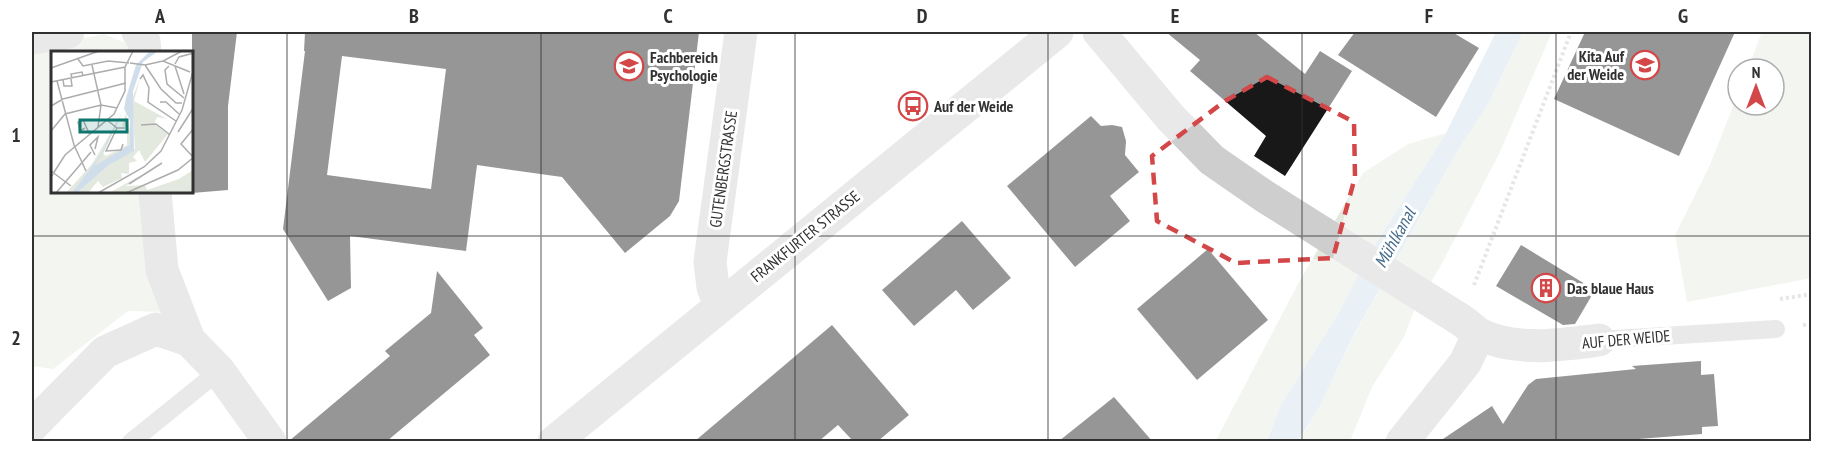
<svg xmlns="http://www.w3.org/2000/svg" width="1843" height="473" font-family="'PT Sans Narrow',sans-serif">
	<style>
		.green { fill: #e3e9de }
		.water { fill: #cfdeea }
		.building { fill: #181818; fill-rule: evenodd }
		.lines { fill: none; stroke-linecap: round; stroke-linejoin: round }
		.path { stroke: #c8c8c8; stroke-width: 4; stroke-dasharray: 3 3; stroke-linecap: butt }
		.service { stroke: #cecece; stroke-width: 18 }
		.minor { stroke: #cecece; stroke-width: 33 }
		.tertiary { stroke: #cecece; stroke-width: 33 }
		.marked { fill: none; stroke: #d44748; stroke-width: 4.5; stroke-dasharray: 12 8; stroke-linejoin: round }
		.grid { fill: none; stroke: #313131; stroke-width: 1.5; stroke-opacity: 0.55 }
		.labels { text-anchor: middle; stroke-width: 6; stroke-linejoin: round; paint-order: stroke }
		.poi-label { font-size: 16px; font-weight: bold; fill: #313131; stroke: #fff; text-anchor: start }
		.street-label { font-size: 16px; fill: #313131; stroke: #fff }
		.water-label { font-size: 18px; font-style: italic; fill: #466c8c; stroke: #fff }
		.inset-road { fill: none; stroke: #adadad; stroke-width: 1.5 }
		.view { fill: #0f766e; fill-opacity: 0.15; stroke: #0f766e; stroke-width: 3 }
		.inset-edge { fill: none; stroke: #313131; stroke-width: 3 }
		.neatline { fill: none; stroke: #313131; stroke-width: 2 }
		.grid-label { font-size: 20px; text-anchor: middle; font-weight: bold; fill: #313131 }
	</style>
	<rect width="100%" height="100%" fill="#fff"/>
	<!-- green -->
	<g class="green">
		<path d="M 1523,32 L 1552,32 L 1499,154 L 1440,267 L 1413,313 L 1404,337 L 1372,387 L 1350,441 L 1298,442 L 1321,404 L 1352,339 L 1457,152 L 1488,104 Z"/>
		<path d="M 1762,32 L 1811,32 L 1811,278 L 1687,302 L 1675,235 L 1710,165 L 1738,94 L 1738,105 L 1774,105 L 1774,69 L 1748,69 Z"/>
		<path d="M 104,34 L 140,49 L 140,52 L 52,52 L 52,192 L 144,192 L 168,312 L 128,311 L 53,369 L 32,366 L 32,49 Z"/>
		<path d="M 1446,133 L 1371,251 L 1338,314 L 1281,405 L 1266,441 L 1215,442 L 1299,282 L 1363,173 L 1408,144 Z"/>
	</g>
	<!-- water -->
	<path class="water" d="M 1496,32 L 1523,32 L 1488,104 L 1457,152 L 1352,338 L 1321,404 L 1298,441 L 1266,442 L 1281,405 L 1338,314 L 1371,251 L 1446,133 Z"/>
	<!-- building -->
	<g class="building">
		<path d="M 192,32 L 237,32 L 228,106 L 228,190 L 192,193 Z"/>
		<path d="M 305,32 L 699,32 L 679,201 L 670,216 L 625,253 L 562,177 L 477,165 L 466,251 L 350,236 L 351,288 L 328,301 L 283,229 L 305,51 L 304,51 ZM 342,56 L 446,69 L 431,189 L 327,175 Z"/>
		<path d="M 1166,32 L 1254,32 L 1305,74 L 1320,51 L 1352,71 L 1285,176 L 1254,156 L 1266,136 L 1190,71 L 1200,60 Z"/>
		<path d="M 1355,32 L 1452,32 L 1479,48 L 1436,117 L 1338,55 Z"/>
		<path d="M 1585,32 L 1735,32 L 1679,156 L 1554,99 Z"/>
		<path d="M 1091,116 L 1101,126 L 1112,125 L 1122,127 L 1126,141 L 1125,155 L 1139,172 L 1110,196 L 1130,221 L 1075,267 L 1007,186 Z"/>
		<path d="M 962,221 L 1011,278 L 973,310 L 956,290 L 914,326 L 882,290 Z"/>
		<path d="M 1521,245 L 1595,290 L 1575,324 L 1563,325 L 1496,286 Z"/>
		<path d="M 1208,249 L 1268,320 L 1197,380 L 1137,309 Z"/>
		<path d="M 437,271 L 483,328 L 474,335 L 490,355 L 387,441 L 289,441 L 390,356 L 385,351 L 431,313 Z"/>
		<path d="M 832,325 L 909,415 L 878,441 L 853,441 L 838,425 L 819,441 L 695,441 Z"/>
		<path d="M 1701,361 L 1701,375 L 1714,374 L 1718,426 L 1702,427 L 1702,434 L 1613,441 L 1440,441 L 1492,406 L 1503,424 L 1528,385 L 1536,379 L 1636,369 L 1632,366 Z"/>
		<path d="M 1114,397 L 1152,441 L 1059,441 Z"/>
	</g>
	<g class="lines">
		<!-- path -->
		<g class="path">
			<path d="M 1474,285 L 1571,32"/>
			<path d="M 1780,299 L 1812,294"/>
			<path d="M 1803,325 L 1812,324"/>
		</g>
		<!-- service -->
		<g class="service">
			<path d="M 1599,340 L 1776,329"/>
			<path d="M 131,442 L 219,371"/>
		</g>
		<!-- minor -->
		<g class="minor">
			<path d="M 138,32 L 144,41 L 145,52"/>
			<path d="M 1099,32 L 1170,117 L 1212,160 L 1264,196 L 1461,320 C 1467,324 1473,330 1479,334 C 1516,352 1560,345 1599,340"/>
			<path d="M 32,38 L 68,32"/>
			<path d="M 155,192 L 162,270 L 189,340 L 219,371 L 270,442"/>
			<path d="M 720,306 L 713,287 L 710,262 L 741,32"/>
			<path d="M 32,426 L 105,352 L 156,329 L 189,340"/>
			<path d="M 1402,442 L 1465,363 L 1479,334"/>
		</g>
		<!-- tertiary -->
		<path class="tertiary" d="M 554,442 L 1057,32"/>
	</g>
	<!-- marked area -->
	<path d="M0 0H1843V473H0ZM 1267,77 L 1354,122 L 1355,177 L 1333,258 L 1236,263 L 1157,221 L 1152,156 L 1225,101 Z" fill="#fff" fill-opacity=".55" fill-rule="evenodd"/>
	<path class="marked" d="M 1267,77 L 1354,122 L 1355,177 L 1333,258 L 1236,263 L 1157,221 L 1152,156 L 1225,101 Z"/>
	<!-- grid -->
	<path class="grid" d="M 287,32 L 287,442M 541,32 L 541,442M 795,32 L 795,442M 1048,32 L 1048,442M 1302,32 L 1302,442M 1556,32 L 1556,442M 32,236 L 1812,236"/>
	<!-- icons -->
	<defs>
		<g id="school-ring" transform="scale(1.5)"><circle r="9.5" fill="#fff" stroke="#d44748" stroke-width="1.5"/><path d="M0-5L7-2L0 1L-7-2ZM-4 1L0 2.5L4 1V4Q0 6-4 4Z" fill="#d44748"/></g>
		<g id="university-ring" transform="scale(1.5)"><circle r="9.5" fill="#fff" stroke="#d44748" stroke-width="1.5"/><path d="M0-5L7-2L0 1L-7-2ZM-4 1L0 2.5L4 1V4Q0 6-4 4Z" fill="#d44748"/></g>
		<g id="bus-ring" transform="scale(1.5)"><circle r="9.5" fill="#fff" stroke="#d44748" stroke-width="1.5"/><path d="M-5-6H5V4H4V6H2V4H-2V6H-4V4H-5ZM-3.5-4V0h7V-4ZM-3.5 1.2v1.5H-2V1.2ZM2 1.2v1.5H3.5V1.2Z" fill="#d44748"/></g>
		<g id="building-ring" transform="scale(1.5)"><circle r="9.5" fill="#fff" stroke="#d44748" stroke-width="1.5"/><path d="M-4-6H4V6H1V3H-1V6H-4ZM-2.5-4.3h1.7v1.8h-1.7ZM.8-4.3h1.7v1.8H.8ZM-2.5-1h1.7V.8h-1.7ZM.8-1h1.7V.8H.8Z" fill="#d44748"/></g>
	</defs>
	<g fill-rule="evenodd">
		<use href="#school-ring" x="1645" y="65"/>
		<use href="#university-ring" x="629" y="66"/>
		<use href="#bus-ring" x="913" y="106"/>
		<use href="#building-ring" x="1546" y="288"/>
	</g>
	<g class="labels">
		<!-- poi labels -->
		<g class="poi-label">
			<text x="1624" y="62" text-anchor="end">Kita Auf<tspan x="1624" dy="18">der Weide</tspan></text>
			<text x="650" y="63">Fachbereich<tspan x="650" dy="18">Psychologie</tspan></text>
			<text x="934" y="112">Auf der Weide</text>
			<text x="1567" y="294">Das blaue Haus</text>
		</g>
		<!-- street labels -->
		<g class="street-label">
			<text transform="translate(723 169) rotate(-82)" y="6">GUTENBERGSTRASSE</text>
			<text transform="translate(805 236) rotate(-39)" y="6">FRANKFURTER STRASSE</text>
			<text transform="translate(1626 339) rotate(-5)" y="6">AUF DER WEIDE</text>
		</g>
		<!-- water labels -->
		<g class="water-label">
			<text transform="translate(1395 238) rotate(-61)" y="6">Mühlkanal</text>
		</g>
	</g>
	<!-- overview -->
	<g transform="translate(51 51)">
		<rect width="142" height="142" fill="#fff"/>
		<path d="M 89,27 L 83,50 L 116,68 L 106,66 L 103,73 L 117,83 L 94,111 L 88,99 L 82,106 L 86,110 L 78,112 L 78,123 L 70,122 L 71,127 L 52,136 L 47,130 L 37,142 L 26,142 L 58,114 L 84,98 L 81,48 ZM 75,62 L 83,97 L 71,106 L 58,107 L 43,125 L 21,142 L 15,142 L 41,113 L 71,63 L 52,102 L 55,105 L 76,94 L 76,76 L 71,75 ZM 142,119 L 142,140 L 137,142 L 58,142 L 90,124 L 75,135 L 94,134 L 96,139 L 128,128 Z" fill="#e3e9de"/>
		<path d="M 99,0 L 107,0 L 92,11 L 82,40 L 83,100 L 58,114 L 26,142 L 21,142 L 51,102 L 57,88 L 72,59 L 52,102 L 43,115 L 79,94 L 79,69 L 73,58 L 75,47 L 85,14 Z" fill="#cfdeea"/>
		<path class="inset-road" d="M 27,8 L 32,15 L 57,10 L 78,12M 112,10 L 131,0M 79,12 L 94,14 L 112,10 L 139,21M 124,13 L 128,6 L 143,2M 41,14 L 50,54 L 47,76M 94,14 L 110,38 L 125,52 L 131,52M 118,15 L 114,19 L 116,33 L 133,47M 124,15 L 133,43M 0,17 L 48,0M 21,27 L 20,23 L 31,21 L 32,25M 89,28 L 92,24 L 98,37 L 97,51 L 125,70M 12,29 L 13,35 L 21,35 L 20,28M 6,30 L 23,94 L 35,120M 0,31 L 74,16 L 82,0M 109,51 L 115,51 L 128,63M 0,55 L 12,48 L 75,32M 56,69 L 66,77 L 74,77M 90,74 L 105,73 L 118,83M 34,77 L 29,80 L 27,71 L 32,69 L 39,84M 66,77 L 55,100 L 70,99 L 72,93M 143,77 L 130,93 L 143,107M 0,80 L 14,63 L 50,54 L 66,57M 127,81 L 143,56M 44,104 L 39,94 L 47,86 L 44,98M 0,120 L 20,135M 0,126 L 14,104 L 63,63 L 74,40 L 74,16M 78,133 L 111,112M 5,142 L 40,101M 47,142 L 93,116 L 110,100 L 131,59 L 143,17M 75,142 L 127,119 L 143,106"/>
		<path class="view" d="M 29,69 L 76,69 L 76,81 L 29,81 Z"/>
		<rect width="142" height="142" class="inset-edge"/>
	</g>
	<!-- border -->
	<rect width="1843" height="473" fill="none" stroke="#ffffff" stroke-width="66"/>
	<!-- north arrow -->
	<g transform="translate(1756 87)"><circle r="28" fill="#ffffff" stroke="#adadad" stroke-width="1.5"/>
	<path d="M0-4.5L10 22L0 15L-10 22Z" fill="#d44748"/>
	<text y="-9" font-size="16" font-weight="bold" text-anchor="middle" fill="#313131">N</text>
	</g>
	<rect x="33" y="33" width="1777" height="407" class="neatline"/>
	<g class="grid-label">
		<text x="160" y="23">A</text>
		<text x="414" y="23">B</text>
		<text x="668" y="23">C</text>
		<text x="922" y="23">D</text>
		<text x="1175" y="23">E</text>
		<text x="1429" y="23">F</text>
		<text x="1683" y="23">G</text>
		<text x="16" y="142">1</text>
		<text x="16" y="345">2</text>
	</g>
</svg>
